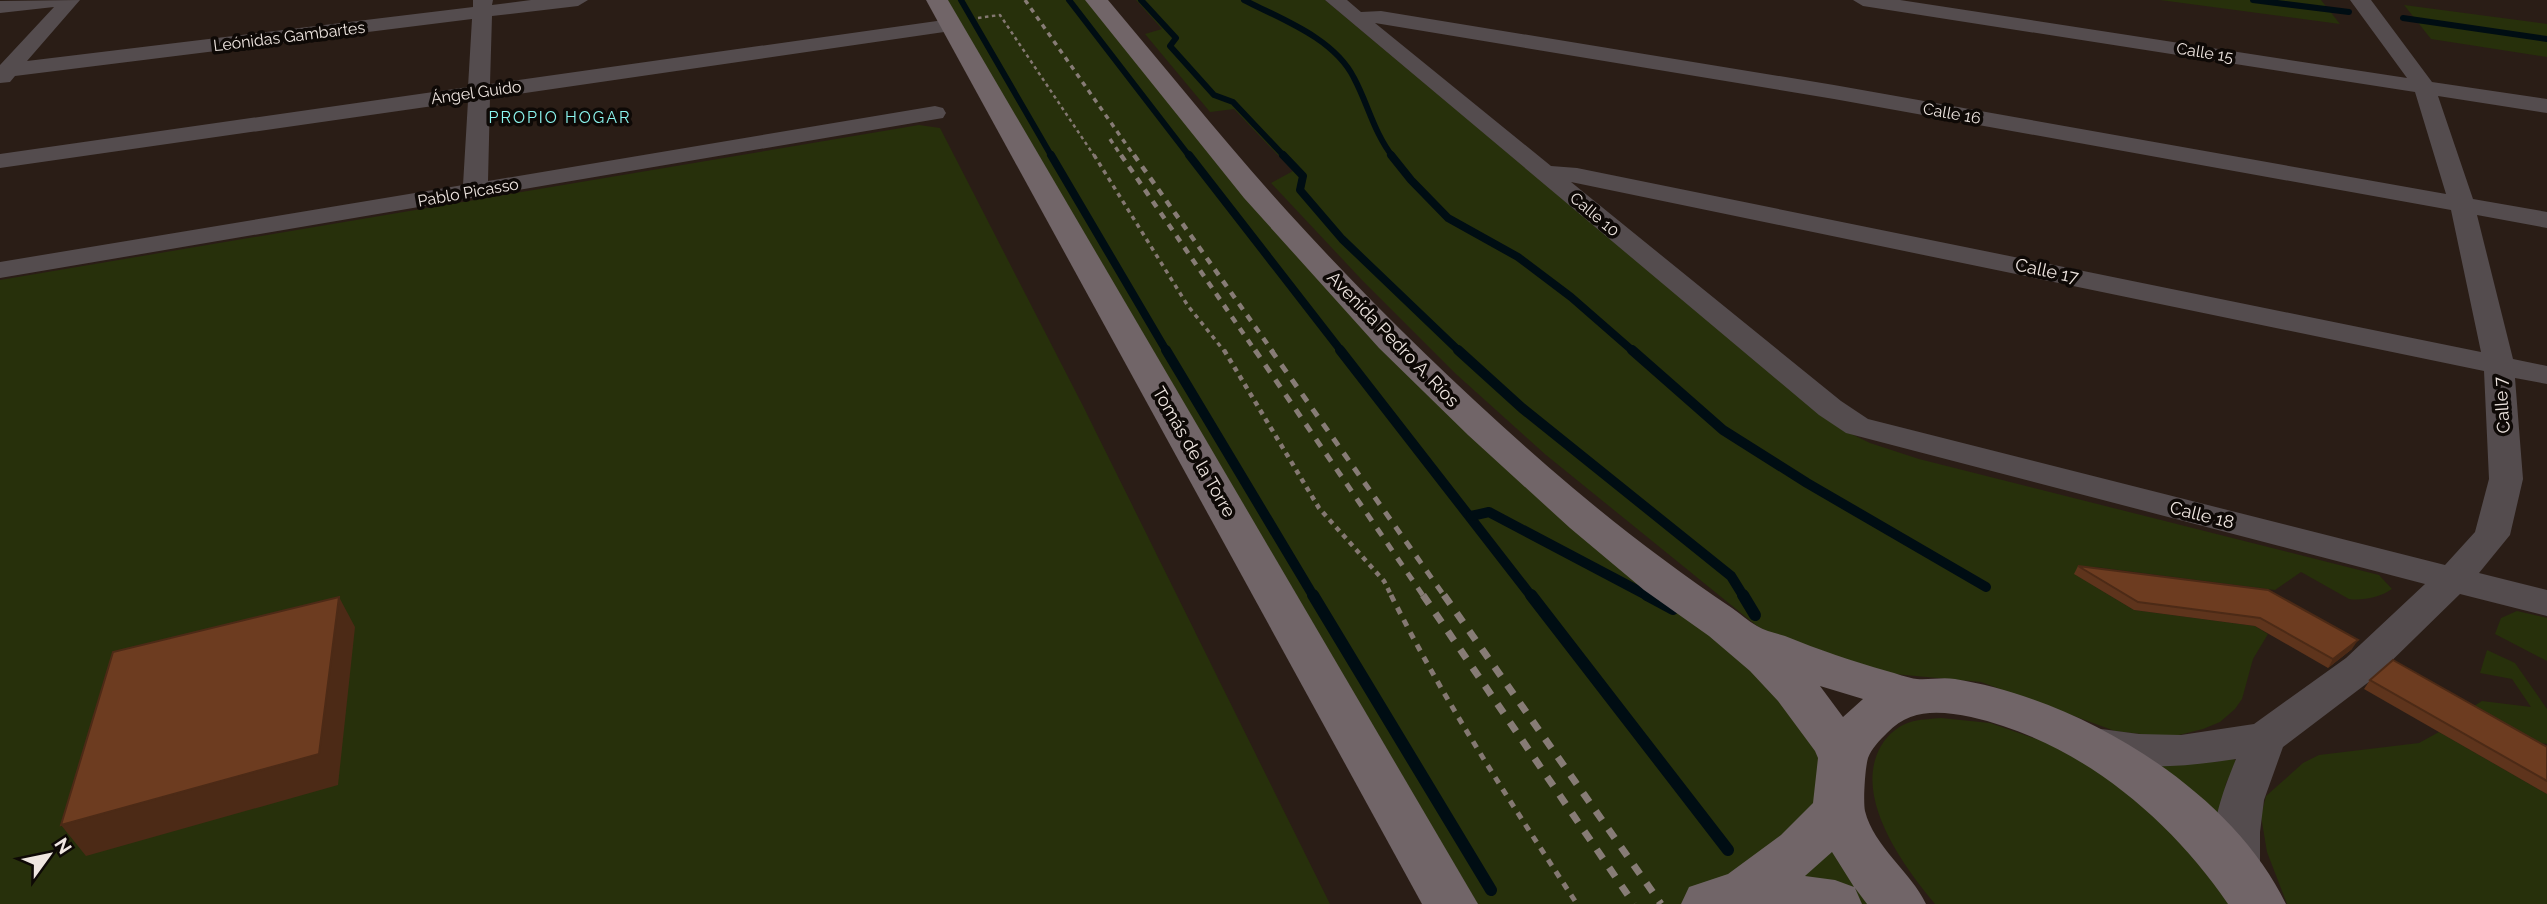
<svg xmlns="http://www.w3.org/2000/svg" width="2547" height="904" font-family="Raleway,sans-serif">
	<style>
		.green { fill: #27300b }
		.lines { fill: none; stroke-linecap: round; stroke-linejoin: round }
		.stream-far3 { stroke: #000d13; stroke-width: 6 }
		.stream-far2 { stroke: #000d13; stroke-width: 8 }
		.stream-far1 { stroke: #000d13; stroke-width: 10 }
		.stream { stroke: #000d13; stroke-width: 12 }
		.path-far3 { stroke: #847872; stroke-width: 2.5; stroke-dasharray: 3.5 3.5; stroke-linecap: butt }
		.path-far2 { stroke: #847872; stroke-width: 3.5; stroke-dasharray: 4.5 4.5; stroke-linecap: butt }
		.path-far1 { stroke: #847872; stroke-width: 4.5; stroke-dasharray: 5 5; stroke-linecap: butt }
		.path { stroke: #847872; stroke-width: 5; stroke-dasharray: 7 7; stroke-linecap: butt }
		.street { fill: #544c4e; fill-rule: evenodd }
		.secondary { fill: #716568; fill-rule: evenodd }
		.rail-far3 { stroke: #877c76; stroke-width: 3.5; stroke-dasharray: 5 5; stroke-linecap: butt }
		.rail-far2 { stroke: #877c76; stroke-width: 4.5; stroke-dasharray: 7 7; stroke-linecap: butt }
		.rail-far1 { stroke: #877c76; stroke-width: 5; stroke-dasharray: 9 9; stroke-linecap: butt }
		.rail { stroke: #877c76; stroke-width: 7; stroke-dasharray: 11 11; stroke-linecap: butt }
		.wall { fill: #5e341c }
		.shaded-wall { fill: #4c2a16 }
		.building { fill: #6d3c20; stroke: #4c2a16; stroke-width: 2 }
		.labels { text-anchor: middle; stroke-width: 7; stroke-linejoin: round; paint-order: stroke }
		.far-street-label { font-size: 16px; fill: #efe6e1; stroke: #0e0906 }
		.far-neighbourhood-label { font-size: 16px; letter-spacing: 2px; fill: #8cf7f1; stroke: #0e0906 }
		.street-label { font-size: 18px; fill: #efe6e1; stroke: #0e0906 }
	</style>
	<rect width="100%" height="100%" fill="#2a1d16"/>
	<!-- green -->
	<g class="green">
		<path d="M 937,0 L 1096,0 L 1372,320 L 1777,670 L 1899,904 L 1451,904 Z"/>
		<path d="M 1136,0 L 1325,0 L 1807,402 L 1841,429 L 1870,443 L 1919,459 L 2379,575 L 2392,589 C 2381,597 2362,601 2349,599 L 2301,572 L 2275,590 L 2095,567 L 2090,572 L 2076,575 L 2134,610 L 2255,626 L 2268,634 L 2253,659 L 2242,699 L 2235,709 L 2220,722 L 2203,729 L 2179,735 L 2150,735 L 2115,731 L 1981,682 L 1894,674 L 1786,641 L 1757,626 L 1546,455 L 1456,374 L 1361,279 L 1271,183 L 1293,171 L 1234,109 L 1210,112 L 1145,34 L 1162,29 Z"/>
		<path d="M 2160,0 L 2321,0 L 2340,24 Z"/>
		<path d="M 2404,5 L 2547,24 L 2547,57 L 2431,39 Z"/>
		<path d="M 919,125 L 940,128 L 1083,406 L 1330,904 L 0,904 L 0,280 Z"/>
		<path d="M 2517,611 L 2547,618 L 2547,661 L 2495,634 L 2501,618 Z"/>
		<path d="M 2487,650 L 2515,663 L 2547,709 L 2547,744 L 2509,737 L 2465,712 L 2482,701 L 2531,707 L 2512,679 L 2480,673 Z"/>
		<path d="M 1941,718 L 1990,723 L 2045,742 L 2099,771 L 2175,833 L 2230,904 L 1935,904 C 1903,866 1852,796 1881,746 C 1888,734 1900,724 1914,721 C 1923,719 1932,719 1941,718 Z"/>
		<path d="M 2439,732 L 2547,794 L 2547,904 L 2287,904 L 2267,852 L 2261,816 L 2266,796 L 2303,763 L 2319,755 L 2419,743 Z"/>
		<path d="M 2232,758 L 2238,762 L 2226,783 L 2220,815 L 2146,761 L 2216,762 Z"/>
	</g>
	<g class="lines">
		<!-- stream-far3 -->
		<g class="stream-far3">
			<path d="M 961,0 L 1052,157"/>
			<path d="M 1069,0 L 1190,157"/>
			<path d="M 1141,0 L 1176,38 L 1170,46 L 1214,95 L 1233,102 L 1285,157"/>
			<path d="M 1244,0 C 1281,19 1334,38 1354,78 C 1368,104 1374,133 1393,157"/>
			<path d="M 2253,0 L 2349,12"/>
			<path d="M 2403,18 L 2547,39"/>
		</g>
		<!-- stream-far2 -->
		<g class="stream-far2">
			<path d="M 1051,155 L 1167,352"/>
			<path d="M 1189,155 L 1342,352"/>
			<path d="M 1283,155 L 1303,176 L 1300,190 L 1342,239 L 1460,352"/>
			<path d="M 1391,155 L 1411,180 L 1448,218 L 1518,257 L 1571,297 L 1634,352"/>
		</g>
		<!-- stream-far1 -->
		<g class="stream-far1">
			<path d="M 1166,350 L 1314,597"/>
			<path d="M 1340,350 L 1532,597"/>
			<path d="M 1458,350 L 1522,408 L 1731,576 L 1744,597"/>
			<path d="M 1632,350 L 1723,430 L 1807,483 L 1986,587"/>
			<path d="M 1471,516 L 1489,512 L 1650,597"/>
		</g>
		<!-- stream -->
		<g class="stream">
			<path d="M 1313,595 L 1491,890"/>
			<path d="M 1531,595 L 1728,850"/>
			<path d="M 1647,595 L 1673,609"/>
			<path d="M 1743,595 L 1755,615"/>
		</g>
		<!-- path-far3 -->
		<path class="path-far3" d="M 978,18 L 1000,15 L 1095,157"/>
		<!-- path-far2 -->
		<path class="path-far2" d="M 1094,155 L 1188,306 L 1225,352"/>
		<!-- path-far1 -->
		<path class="path-far1" d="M 1224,350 L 1319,508 L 1384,581 L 1392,597"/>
		<!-- path -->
		<path class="path" d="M 1391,595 C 1445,703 1511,803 1577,904"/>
		<!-- street -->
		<g class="street">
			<path d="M 80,0 L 27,61 L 473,7 L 473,0 L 493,0 L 492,5 L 531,0 L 588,0 L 578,6 L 492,16 L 490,84 L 951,19 L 958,21 L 961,25 L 958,29 L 951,31 L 490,98 L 488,181 L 935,106 L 943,108 L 946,113 L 943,118 L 0,278 L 0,262 L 463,185 L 468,101 L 0,168 L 0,154 L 468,87 L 472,19 L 15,76 L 10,82 L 0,83 L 0,65 L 54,7 L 0,13 L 0,1 Z"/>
			<path d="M 1325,0 L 1347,0 L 1361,12 L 1381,11 L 1834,85 L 2446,194 L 2415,92 L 1863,6 L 1853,0 L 1900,0 L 2407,78 L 2350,0 L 2371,0 L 2432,82 L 2547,99 L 2547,113 L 2438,96 L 2473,199 L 2547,212 L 2547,228 L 2477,215 L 2513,359 L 2547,366 L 2547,384 L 2515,378 L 2523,479 L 2510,535 L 2479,573 L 2547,590 L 2547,616 L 2460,594 L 2374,678 L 2283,747 L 2264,800 L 2260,832 L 2260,870 L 2253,884 L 2237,889 L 2221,884 C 2202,845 2221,796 2236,759 C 2183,767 2131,772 2079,755 L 2073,744 L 2079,733 L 2094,728 L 2139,734 L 2181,735 L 2254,724 L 2346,658 L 2425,584 L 1846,433 L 1819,415 ZM 1375,23 L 1834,99 L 2451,210 L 2481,352 L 1577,168 L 1551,166 ZM 1571,182 L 2484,371 L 2489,479 L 2475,532 L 2445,565 L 1868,419 L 1841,401 Z"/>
		</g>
		<!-- secondary -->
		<g class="secondary">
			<path d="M 926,0 L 948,0 L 1478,904 L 1422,904 Z"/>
			<path d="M 1085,0 L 1108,0 C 1167,70 1225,142 1287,211 C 1376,309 1472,402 1573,488 C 1624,531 1677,571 1732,608 C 1741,614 1748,621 1757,626 C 1765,631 1776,633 1785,636 C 1819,650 1852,661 1887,671 C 1896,673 1907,678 1917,679 C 1929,680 1942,677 1955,679 C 2079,699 2230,788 2286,904 L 2228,904 C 2168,816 2077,741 1971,717 C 1940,711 1911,708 1887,733 C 1880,740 1871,749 1868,758 C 1865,768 1863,802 1865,811 C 1874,847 1911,872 1926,904 L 1867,904 L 1855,888 L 1862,904 L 1681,904 L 1689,887 L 1728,874 L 1781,835 L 1813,803 L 1818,758 L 1815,751 L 1778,701 L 1750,671 L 1709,636 L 1644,590 L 1570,528 L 1468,435 L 1379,348 L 1244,198 ZM 1820,686 L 1863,699 L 1843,717 ZM 1832,852 L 1854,887 L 1835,880 L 1805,876 Z"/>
		</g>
		<!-- rail-far3 -->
		<g class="rail-far3">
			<path d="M 1025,0 L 1135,157"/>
			<path d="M 1110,139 L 1122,157"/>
		</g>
		<!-- rail-far2 -->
		<g class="rail-far2">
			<path d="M 1121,155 L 1256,352"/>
			<path d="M 1134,155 L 1273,352"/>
		</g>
		<!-- rail-far1 -->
		<g class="rail-far1">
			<path d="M 1255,350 L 1424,597"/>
			<path d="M 1271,350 L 1445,597"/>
		</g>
		<!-- rail -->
		<g class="rail">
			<path d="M 1423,595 L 1634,904"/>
			<path d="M 1444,595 L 1661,904"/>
		</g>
	</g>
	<!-- wall -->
	<g class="wall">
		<path d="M 2078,566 L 2268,590 L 2352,649 L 2328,668 L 2255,626 L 2134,610 L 2074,574 Z"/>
		<path d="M 2370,680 L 2547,747 L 2547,794 L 2364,689 Z"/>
	</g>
	<!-- shaded-wall -->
	<g class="shaded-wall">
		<path d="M 339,597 L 355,627 L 338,785 L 86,856 L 61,825 Z"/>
		<path d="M 2358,640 L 2352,649 L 2328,668 L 2333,659 Z"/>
	</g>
	<!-- building -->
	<g class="building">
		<path d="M 2078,566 L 2268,590 L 2358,640 L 2333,659 L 2260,618 L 2138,602 Z"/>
		<path d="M 339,597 L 319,754 L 61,825 L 113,652 Z"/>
		<path d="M 2393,660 L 2547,747 L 2547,781 L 2370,680 Z"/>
	</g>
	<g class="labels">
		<!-- far-street labels -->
		<g class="far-street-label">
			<text transform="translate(289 36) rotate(-7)" y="6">Leónidas Gambartes</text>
			<text transform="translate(2205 52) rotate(9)" y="6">Calle 15</text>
			<text transform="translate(476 92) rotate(-8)" y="6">Ángel Guido</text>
			<text transform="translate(1952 113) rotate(10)" y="6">Calle 16</text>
			<text transform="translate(468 192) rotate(-10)" y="6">Pablo Picasso</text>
			<text transform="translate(1595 214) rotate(40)" y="6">Calle 10</text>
		</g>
		<!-- far-neighbourhood labels -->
		<g class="far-neighbourhood-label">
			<text x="560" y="123">PROPIO HOGAR</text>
		</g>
		<!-- street labels -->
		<g class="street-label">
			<text transform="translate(2047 271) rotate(12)" y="6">Calle 17</text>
			<text transform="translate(1393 339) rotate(46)" y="6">Avenida Pedro A. Ríos</text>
			<text transform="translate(2502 405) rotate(-94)" y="6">Calle 7</text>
			<text transform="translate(1194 452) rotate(60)" y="6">Tomás de la Torre</text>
			<text transform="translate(2202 515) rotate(14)" y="6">Calle 18</text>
		</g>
	</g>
	<!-- north arrow -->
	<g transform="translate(49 855) rotate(57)" stroke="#0e0906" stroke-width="5" paint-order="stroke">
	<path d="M0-5L12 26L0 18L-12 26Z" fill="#efe6e1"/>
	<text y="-10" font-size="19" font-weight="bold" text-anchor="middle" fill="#efe6e1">N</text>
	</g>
</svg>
